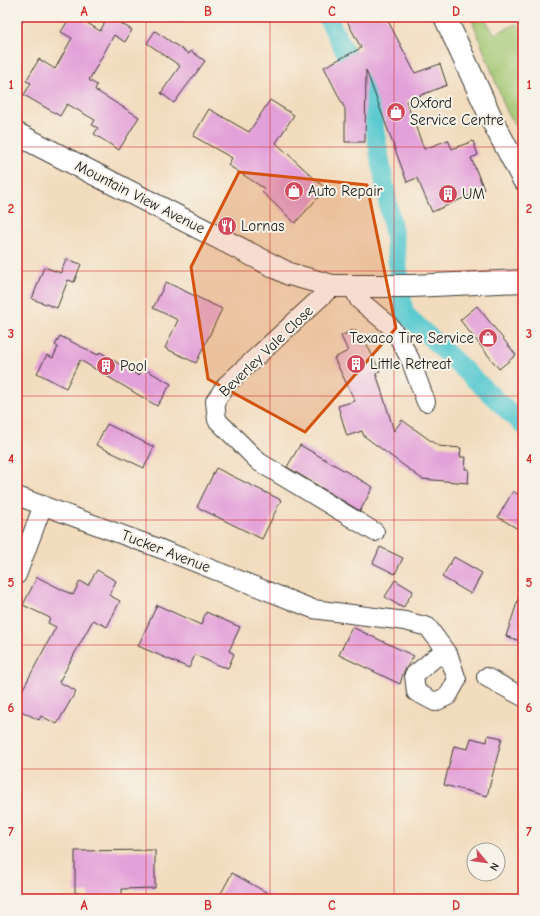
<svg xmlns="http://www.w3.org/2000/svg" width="540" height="916" font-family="'Comic Neue',sans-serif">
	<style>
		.green { fill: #a0c56f; stroke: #5e7046 }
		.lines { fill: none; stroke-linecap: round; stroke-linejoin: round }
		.canal { stroke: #5ccad0; stroke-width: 19 }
		.building { fill: #e3a1d9 }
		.street-casing { stroke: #3c3934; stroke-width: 20 }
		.secondary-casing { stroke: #3c3934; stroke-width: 24 }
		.primary-casing { stroke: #3c3934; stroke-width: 24 }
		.street { stroke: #fff; stroke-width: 18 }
		.secondary { stroke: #fff; stroke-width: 22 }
		.primary { stroke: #fff; stroke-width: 22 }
		.marked { fill: #d4530e; fill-opacity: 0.2; stroke: #d4530e; stroke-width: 3; stroke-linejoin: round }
		.grid { fill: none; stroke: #d62828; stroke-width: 1; stroke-opacity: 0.55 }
		.labels { text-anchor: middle; stroke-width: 4; stroke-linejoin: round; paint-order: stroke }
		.poi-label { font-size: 15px; fill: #1c1c1c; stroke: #f7f3e8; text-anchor: start }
		.street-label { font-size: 15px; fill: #1c1c1c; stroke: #f7f3e8 }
		.neatline { fill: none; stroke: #d62828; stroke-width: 1.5 }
		.grid-label { font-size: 13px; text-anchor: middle; font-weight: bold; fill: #d62828 }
	</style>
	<rect width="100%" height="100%" fill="#f7f3e8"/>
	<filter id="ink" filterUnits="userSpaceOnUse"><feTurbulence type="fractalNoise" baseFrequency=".025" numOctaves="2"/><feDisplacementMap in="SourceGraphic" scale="8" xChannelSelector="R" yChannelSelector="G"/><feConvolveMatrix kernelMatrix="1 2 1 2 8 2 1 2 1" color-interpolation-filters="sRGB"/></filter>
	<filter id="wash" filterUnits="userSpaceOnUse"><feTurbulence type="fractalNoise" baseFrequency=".012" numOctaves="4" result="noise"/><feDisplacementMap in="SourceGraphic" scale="16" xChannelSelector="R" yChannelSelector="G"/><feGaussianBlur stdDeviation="0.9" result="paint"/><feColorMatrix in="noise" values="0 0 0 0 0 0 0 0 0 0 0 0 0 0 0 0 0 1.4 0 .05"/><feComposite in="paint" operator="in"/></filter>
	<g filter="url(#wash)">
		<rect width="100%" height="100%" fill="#f2dcbe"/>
		<!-- green -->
		<path class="green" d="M 471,17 L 483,17 L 495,34 L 516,24 L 523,30 L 523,137 L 507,112 Z"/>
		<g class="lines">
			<!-- canal -->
			<path class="canal" d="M 327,17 L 369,98 L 394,236 L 404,313 L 523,425"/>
		</g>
		<g id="blocks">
			<!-- building -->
			<g class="building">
				<path d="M 70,17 L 78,17 L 100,31 L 108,17 L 110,17 L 132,30 L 125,42 L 114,35 L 89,80 L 97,85 L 95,90 L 139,117 L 119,150 L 94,134 L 98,128 L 92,125 L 95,120 L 67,104 L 60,116 L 24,95 L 31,83 L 26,81 L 39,59 L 55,69 L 72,38 L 61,32 Z"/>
				<path d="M 345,17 L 386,17 L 415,73 L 440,64 L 447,85 L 406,101 L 424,149 L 448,140 L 452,149 L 473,141 L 478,155 L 471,158 L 484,189 L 432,212 L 417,178 L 407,182 L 366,70 L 365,142 L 345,142 L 345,109 L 324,67 L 361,48 Z"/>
				<path d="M 155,31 L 189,54 L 191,51 L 205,61 L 174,103 L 161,93 L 180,66 L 147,43 Z"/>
				<path d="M 270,100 L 294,115 L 276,143 L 326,189 L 295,223 L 262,192 L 265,189 L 228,165 L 232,158 L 193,136 L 209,109 L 249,132 Z"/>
				<path d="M 66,259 L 81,264 L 74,282 L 68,280 L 57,308 L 32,299 L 44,267 L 61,273 Z"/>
				<path d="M 166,282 L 222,309 L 196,363 L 165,348 L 178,320 L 153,308 Z"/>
				<path d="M 477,306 L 516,355 L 499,369 L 460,320 Z"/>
				<path d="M 355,329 L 363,345 L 366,343 L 380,371 L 376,373 L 394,431 L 402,420 L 438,446 L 461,448 L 460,457 L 466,457 L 465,469 L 469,469 L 468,483 L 422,479 L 364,436 L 362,431 L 347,436 L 338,406 L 355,401 L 334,358 L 348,351 L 341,336 Z"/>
				<path d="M 60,336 L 98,355 L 100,352 L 139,376 L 143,368 L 171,384 L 157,406 L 80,360 L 66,388 L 37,373 L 47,355 L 53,358 L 58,347 L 55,345 Z"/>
				<path d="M 107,424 L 154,447 L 144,468 L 96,445 Z"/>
				<path d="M 300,445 L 373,487 L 360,511 L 287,467 Z"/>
				<path d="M 216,468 L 281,500 L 262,539 L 197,507 Z"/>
				<path d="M 513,491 L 523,498 L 523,532 L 498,517 Z"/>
				<path d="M 380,547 L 403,558 L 395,574 L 373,563 Z"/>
				<path d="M 454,557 L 482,573 L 471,594 L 442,577 Z"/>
				<path d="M 97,570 L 116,581 L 109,595 L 120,601 L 107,627 L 93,620 L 59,682 L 76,691 L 57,724 L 41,716 L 39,720 L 17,709 L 17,700 L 56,627 L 48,623 L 50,618 L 23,605 L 37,577 L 73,595 L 80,581 L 88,585 Z"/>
				<path d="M 395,580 L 413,591 L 403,608 L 385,597 Z"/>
				<path d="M 520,594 L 523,594 L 523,642 L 506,636 Z"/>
				<path d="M 157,605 L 201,625 L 206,612 L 240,627 L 229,651 L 234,654 L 228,668 L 222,666 L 222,667 L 195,655 L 189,668 L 138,646 Z"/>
				<path d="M 352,627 L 414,656 L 404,671 L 400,684 L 339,655 Z"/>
				<path d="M 488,735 L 502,738 L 487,796 L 444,785 L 454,746 L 468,749 L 471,738 L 487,742 Z"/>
				<path d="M 155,850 L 155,888 L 122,889 L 122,899 L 89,899 L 89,893 L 75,893 L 75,851 Z"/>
				<path d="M 232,873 L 278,899 L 218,899 Z"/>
			</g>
		</g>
	</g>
	<g filter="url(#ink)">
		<use href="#blocks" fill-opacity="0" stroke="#3c3934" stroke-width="1"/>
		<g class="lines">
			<!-- street casing -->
			<g class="street-casing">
				<g id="street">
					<path d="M 333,286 L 227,384 L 215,401 L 217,420 L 259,462 L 375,532"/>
					<path d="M 352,286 L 359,300 L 389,325 L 400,340 L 410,359 L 426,402"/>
					<path d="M 17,496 L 161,549 L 313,609 L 405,621 L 428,627 L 449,656 L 457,680 L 448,696 L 435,702 L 416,692 L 414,675 L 436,657 L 449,656"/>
					<path d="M 17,575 L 43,505"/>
					<path d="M 486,677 L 523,697"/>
				</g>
			</g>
			<!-- secondary casing -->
			<g class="secondary-casing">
				<path id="secondary" d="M 17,134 L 289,274 L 333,286 L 412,286 L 523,281"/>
			</g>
			<!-- primary casing -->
			<g class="primary-casing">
				<path id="primary" d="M 445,17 L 493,122 L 523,179"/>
			</g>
			<!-- street -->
			<use href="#street" class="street"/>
			<!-- secondary -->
			<use href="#secondary" class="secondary"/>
			<!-- primary -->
			<use href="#primary" class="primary"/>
		</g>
	</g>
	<!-- marked area -->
	<path class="marked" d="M 239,172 L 367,185 L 396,328 L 305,432 L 208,379 L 191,267 Z"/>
	<!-- grid -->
	<path class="grid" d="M 146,17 L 146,899M 270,17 L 270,899M 394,17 L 394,899M 17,147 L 523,147M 17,271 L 523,271M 17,396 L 523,396M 17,520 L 523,520M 17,645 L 523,645M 17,769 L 523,769"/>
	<!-- icons -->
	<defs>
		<g id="shop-disc" transform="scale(1)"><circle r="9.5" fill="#d1495b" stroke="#f7f3e8"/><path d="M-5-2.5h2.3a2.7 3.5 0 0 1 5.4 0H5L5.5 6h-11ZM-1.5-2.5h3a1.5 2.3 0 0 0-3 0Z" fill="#fff"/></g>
		<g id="building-disc" transform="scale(1)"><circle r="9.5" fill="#d1495b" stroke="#f7f3e8"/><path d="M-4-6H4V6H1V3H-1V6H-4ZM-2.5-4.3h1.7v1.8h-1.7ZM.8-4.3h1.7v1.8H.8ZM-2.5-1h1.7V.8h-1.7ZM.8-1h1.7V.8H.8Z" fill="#fff"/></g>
		<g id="restaurant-disc" transform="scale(1)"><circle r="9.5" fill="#d1495b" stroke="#f7f3e8"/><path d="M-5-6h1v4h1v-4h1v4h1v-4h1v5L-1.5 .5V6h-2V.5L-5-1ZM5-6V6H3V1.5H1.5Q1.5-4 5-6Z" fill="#fff"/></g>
	</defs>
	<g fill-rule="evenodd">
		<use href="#shop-disc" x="396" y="112"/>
		<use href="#shop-disc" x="294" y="191"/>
		<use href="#building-disc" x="448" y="194"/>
		<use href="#restaurant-disc" x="227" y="226"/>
		<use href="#shop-disc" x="488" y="338"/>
		<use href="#building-disc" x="356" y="364"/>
		<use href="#building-disc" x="106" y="366"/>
	</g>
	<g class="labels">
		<!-- poi labels -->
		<g class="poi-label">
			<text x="410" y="108">Oxford<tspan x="410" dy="17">Service Centre</tspan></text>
			<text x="308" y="196">Auto Repair</text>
			<text x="462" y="199">UM</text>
			<text x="241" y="231">Lornas</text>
			<text x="474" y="343" text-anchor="end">Texaco Tire Service</text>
			<text x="370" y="369">Little Retreat</text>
			<text x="120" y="371">Pool</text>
		</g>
		<!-- street labels -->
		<g class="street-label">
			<text transform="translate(140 197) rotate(27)" y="5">Mountain View Avenue</text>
			<text transform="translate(266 351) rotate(-44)" y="5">Beverley Vale Close</text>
			<text transform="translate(166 551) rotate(21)" y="5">Tucker Avenue</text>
		</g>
	</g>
	<!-- margin -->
	<rect width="540" height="916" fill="none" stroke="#f7f3e8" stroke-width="44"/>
	<!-- north arrow -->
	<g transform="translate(486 862) rotate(119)"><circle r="19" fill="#f7f3e8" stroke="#9f9d96"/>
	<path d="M0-3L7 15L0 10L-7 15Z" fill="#d1495b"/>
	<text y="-6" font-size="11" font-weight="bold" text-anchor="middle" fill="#1c1c1c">N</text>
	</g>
	<rect x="22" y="22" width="496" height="872" class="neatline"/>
	<g class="grid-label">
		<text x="84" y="16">A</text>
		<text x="208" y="16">B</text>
		<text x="332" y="16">C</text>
		<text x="456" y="16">D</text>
		<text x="11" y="89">1</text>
		<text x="529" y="89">1</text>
		<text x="11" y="213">2</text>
		<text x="529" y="213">2</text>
		<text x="11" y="338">3</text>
		<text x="529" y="338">3</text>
		<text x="11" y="463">4</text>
		<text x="529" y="463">4</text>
		<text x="11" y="587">5</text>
		<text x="529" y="587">5</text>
		<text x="11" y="712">6</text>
		<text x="529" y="712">6</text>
		<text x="11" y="836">7</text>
		<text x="529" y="836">7</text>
		<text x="84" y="910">A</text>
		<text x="208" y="910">B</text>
		<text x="332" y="910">C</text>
		<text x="456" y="910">D</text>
	</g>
</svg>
